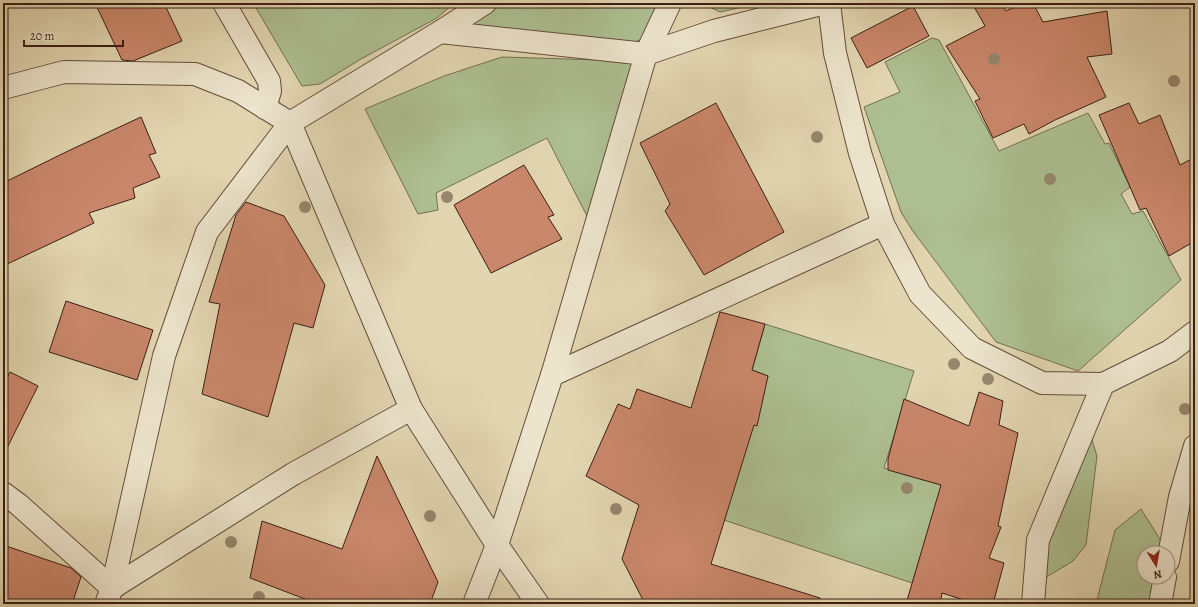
<svg xmlns="http://www.w3.org/2000/svg" width="1198" height="607" font-family="Alegreya,serif">
	<style>
		.green { fill: #adbf91; stroke: #746e52 }
		.building { fill: #ca876b; stroke: #3b1e14 }
		.lines { fill: none; stroke-linecap: round; stroke-linejoin: round }
		.street-casing { stroke: #654c3b; stroke-width: 24 }
		.street { stroke: #ece4cc; stroke-width: 22 }
		.tree { fill: #96876c }
	</style>
	<rect width="100%" height="100%" fill="#e2d6b1"/>
	<filter id="stains"><feTurbulence type="fractalNoise" baseFrequency=".005" numOctaves="4"/><feColorMatrix values="0 0 0 0 .2 0 0 0 0 .09 0 0 0 0 .02 0 0 0 .5 -.17"/></filter>
	<radialGradient id="worn" r=".72"><stop offset=".6" stop-color="#630" stop-opacity="0"/><stop offset="1" stop-color="#630" stop-opacity=".3"/></radialGradient>
	<!-- green -->
	<g class="green">
		<path d="M 253,3 L 454,3 L 437,18 L 361,59 L 320,84 L 302,86 Z"/>
		<path d="M 497,3 L 661,3 L 643,38 L 630,45 L 463,28 Z"/>
		<path d="M 701,3 L 761,3 L 720,12 Z"/>
		<path d="M 932,38 L 939,40 L 999,151 L 1088,113 L 1105,144 L 1109,143 L 1130,187 L 1121,194 L 1132,214 L 1143,211 L 1181,280 L 1078,371 L 996,342 L 912,230 L 901,212 L 864,107 L 900,92 L 885,62 Z"/>
		<path d="M 502,57 L 633,61 L 587,216 L 547,138 L 436,193 L 438,210 L 418,214 L 365,109 L 444,76 Z"/>
		<path d="M 765,324 L 914,371 L 884,468 L 924,480 L 945,482 L 912,583 L 724,520 L 768,376 L 752,370 Z"/>
		<path d="M 1090,434 L 1097,456 L 1086,545 L 1073,561 L 1045,578 L 1047,539 Z"/>
		<path d="M 1141,509 L 1163,544 L 1162,553 L 1144,553 L 1144,577 L 1157,577 L 1152,604 L 1096,604 L 1115,530 Z"/>
	</g>
	<!-- building -->
	<g class="building">
		<path d="M 95,3 L 164,3 L 182,41 L 133,61 L 122,60 Z"/>
		<path d="M 972,3 L 1001,3 L 1006,11 L 1023,3 L 1033,3 L 1043,22 L 1107,11 L 1112,54 L 1087,57 L 1106,97 L 1055,120 L 1029,134 L 1024,124 L 993,138 L 975,101 L 980,99 L 946,46 L 985,26 Z"/>
		<path d="M 913,6 L 929,36 L 867,68 L 851,38 Z"/>
		<path d="M 716,103 L 784,232 L 704,275 L 665,211 L 670,204 L 640,143 Z"/>
		<path d="M 1129,103 L 1139,124 L 1160,115 L 1180,165 L 1195,157 L 1195,241 L 1169,256 L 1146,208 L 1140,210 L 1099,115 Z"/>
		<path d="M 141,117 L 156,153 L 149,155 L 160,177 L 133,188 L 135,198 L 89,213 L 94,223 L 3,266 L 3,183 L 68,151 Z"/>
		<path d="M 524,165 L 554,215 L 548,217 L 562,239 L 491,273 L 454,205 Z"/>
		<path d="M 246,202 L 284,216 L 325,285 L 313,328 L 294,323 L 268,417 L 202,394 L 220,304 L 209,302 L 236,215 Z"/>
		<path d="M 66,301 L 153,330 L 137,380 L 49,352 Z"/>
		<path d="M 720,312 L 765,324 L 752,370 L 768,376 L 757,426 L 754,425 L 711,564 L 820,598 L 819,604 L 645,604 L 622,559 L 639,505 L 586,476 L 618,404 L 630,409 L 637,389 L 691,408 Z"/>
		<path d="M 10,372 L 38,386 L 3,456 L 3,387 Z"/>
		<path d="M 979,392 L 1003,401 L 999,425 L 1018,433 L 998,526 L 1001,527 L 989,558 L 1004,563 L 993,604 L 977,604 L 942,593 L 940,604 L 906,604 L 941,485 L 888,470 L 888,459 L 904,399 L 969,426 Z"/>
		<path d="M 377,456 L 438,582 L 430,604 L 318,604 L 250,578 L 262,521 L 342,549 Z"/>
		<path d="M 3,545 L 71,568 L 81,577 L 72,604 L 3,604 Z"/>
	</g>
	<g class="lines">
		<!-- street casing -->
		<g class="street-casing">
			<g id="street">
				<path d="M 224,3 L 269,81 L 270,91 L 265,108"/>
				<path d="M 829,3 L 835,53 L 860,153 L 883,224 L 920,294 L 972,348 L 1042,383 L 1103,384 L 1170,351 L 1195,332"/>
				<path d="M 440,32 L 646,54 L 670,3"/>
				<path d="M 3,88 L 64,72 L 195,74 L 238,91 L 290,123 L 411,409 L 497,545 L 538,604"/>
				<path d="M 552,375 L 883,224"/>
				<path d="M 3,493 L 18,504 L 112,588 L 293,474 L 411,409"/>
				<path d="M 1168,561 L 1180,497 L 1195,446"/>
				<path d="M 106,604 L 112,588 L 164,356 L 207,232 L 290,123 L 440,32 L 485,3"/>
				<path d="M 474,604 L 497,545 L 552,375 L 646,54 L 714,31 L 825,3"/>
				<path d="M 1033,604 L 1038,540 L 1103,384"/>
				<path d="M 1160,604 L 1165,577"/>
			</g>
		</g>
		<!-- street -->
		<use href="#street" class="street"/>
	</g>
	<!-- trees -->
	<g class="tree">
		<circle cx="994" cy="59" r="6"/>
		<circle cx="1174" cy="81" r="6"/>
		<circle cx="817" cy="137" r="6"/>
		<circle cx="1050" cy="179" r="6"/>
		<circle cx="447" cy="197" r="6"/>
		<circle cx="305" cy="207" r="6"/>
		<circle cx="954" cy="364" r="6"/>
		<circle cx="988" cy="379" r="6"/>
		<circle cx="1185" cy="409" r="6"/>
		<circle cx="907" cy="488" r="6"/>
		<circle cx="616" cy="509" r="6"/>
		<circle cx="430" cy="516" r="6"/>
		<circle cx="231" cy="542" r="6"/>
		<circle cx="259" cy="597" r="6"/>
	</g>
	<!-- margin -->
	<rect width="1198" height="607" fill="none" stroke="#e2d6b1" stroke-width="16"/>
	<rect x="4" y="4" width="1190" height="599" fill="none" stroke="#3b1e14" stroke-width="2"/>
	<rect x="8" y="8" width="1182" height="591" fill="none" stroke="#3b1e14"/>
	<!-- north arrow -->
	<g transform="translate(1156 565) rotate(169)"><circle r="19" fill="#ece4cc" stroke="#a59582"/>
	<path d="M0-3L7 15L0 10L-7 15Z" fill="#8f2418"/>
	<text y="-6" font-size="11" font-weight="bold" text-anchor="middle" fill="#3b1e14">N</text>
	</g>
	<!-- scale -->
	<path d="M24 40v6h99v-6" fill="none" stroke="#3b1e14" stroke-width="2"/>
	<text x="30" y="40" font-size="12" fill="#3b1e14" stroke="#ece4cc" stroke-width="3" paint-order="stroke">20 m</text>
	<rect width="100%" height="100%" filter="url(#stains)"/>
	<rect width="100%" height="100%" fill="url(#worn)"/>
</svg>
